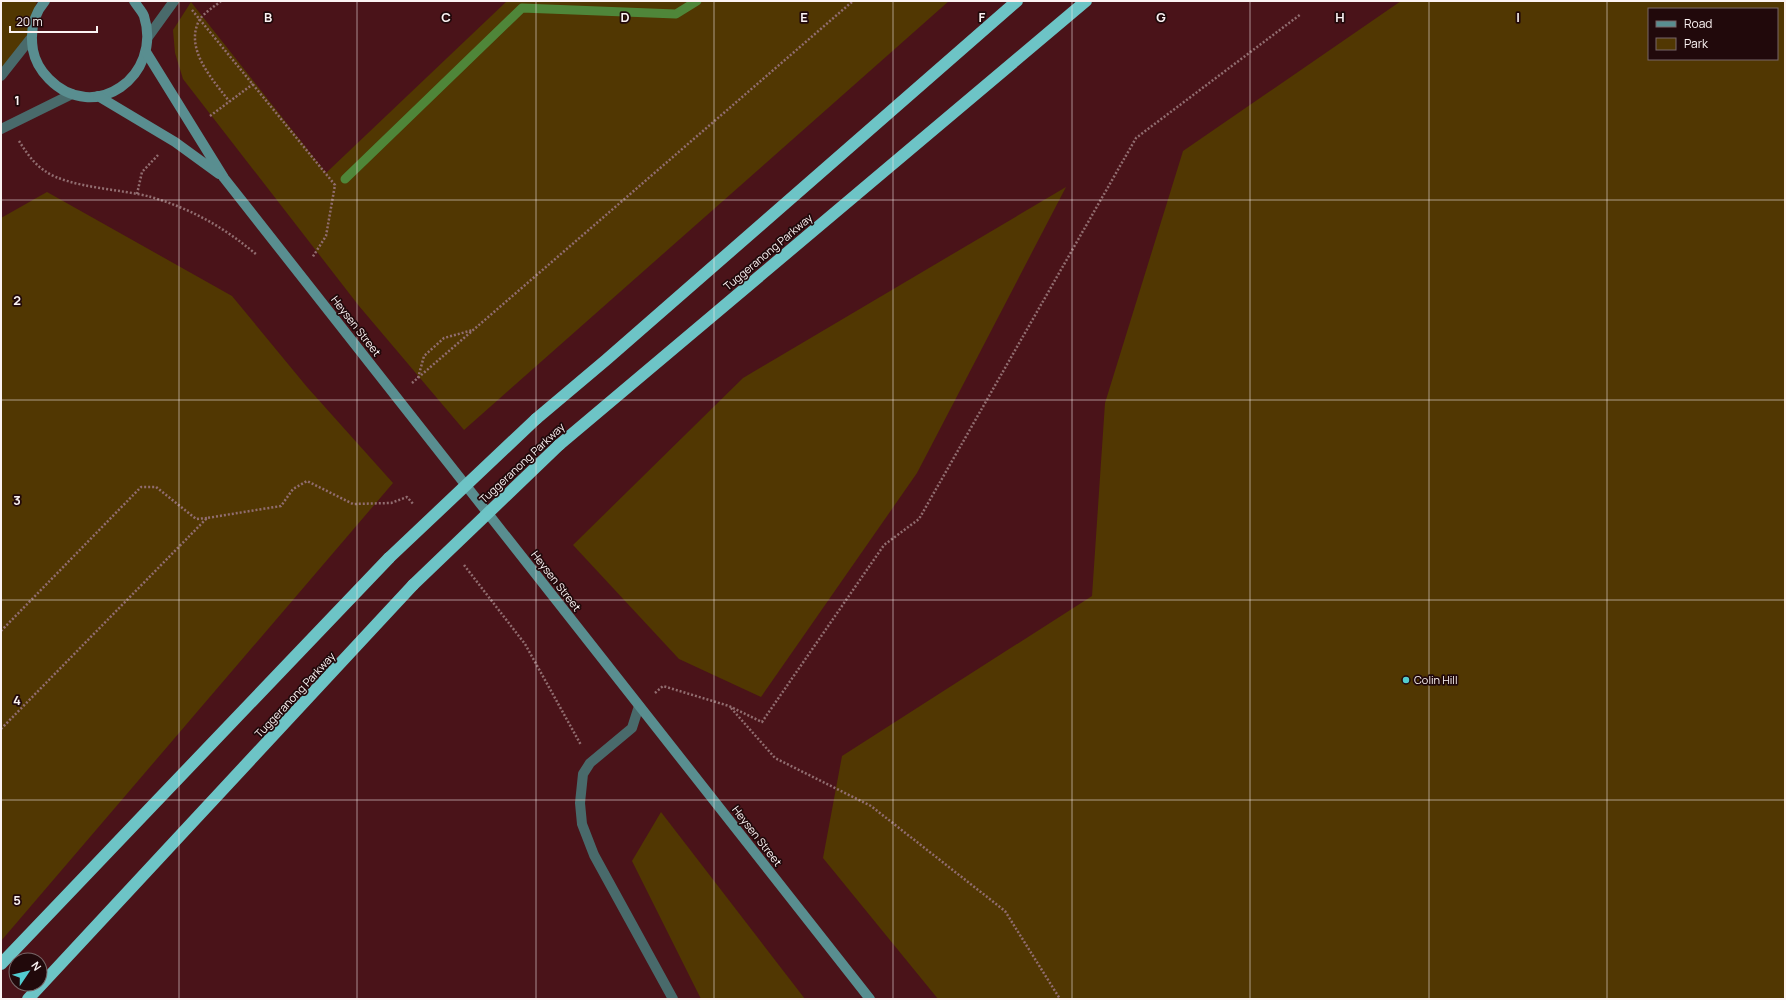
<svg xmlns="http://www.w3.org/2000/svg" width="1786" height="1000" font-family="Manrope,sans-serif">
	<style>
		.green { fill: #513702; fill-rule: evenodd }
		.lines { fill: none; stroke-linecap: round; stroke-linejoin: round }
		.stream { stroke: #4f8639; stroke-width: 9 }
		.path { stroke: #916d70; stroke-width: 2.5; stroke-dasharray: 2 2; stroke-linecap: butt }
		.service { stroke: #496a6b; stroke-width: 10 }
		.minor { stroke: #496a6b; stroke-width: 10 }
		.tertiary { stroke: #496a6b; stroke-width: 10 }
		.secondary { stroke: #598e90; stroke-width: 10 }
		.motorway { stroke: #6dc4c6; stroke-width: 12 }
		.motorway-bridge { stroke: #6dc4c6; stroke-width: 12 }
		.grid { fill: none; stroke: #fbf3f3; stroke-width: 1; stroke-opacity: 0.55 }
		.poi-dot { fill: #52ccd0; stroke: #21090b; stroke-width: 1.5 }
		.labels { text-anchor: middle; stroke-width: 3.5; stroke-linejoin: round; paint-order: stroke }
		.street-label { font-size: 11px; fill: #fbf3f3; stroke: #21090b }
		.poi-label { font-size: 11px; fill: #fbf3f3; stroke: #21090b; text-anchor: start }
		.grid-label { font-size: 13px; text-anchor: middle; font-weight: bold; fill: #fbf3f3; stroke: #21090b; stroke-width: 3.5; stroke-linejoin: round; paint-order: stroke }
	</style>
	<rect width="100%" height="100%" fill="#4a1319"/>
	<!-- green -->
	<g class="green">
		<path d="M 1,1 L 37,1 L 22,51 L 1,70 Z"/>
		<path d="M 507,1 L 949,1 L 464,430 L 359,306 L 183,79 L 175,53 L 173,30 L 191,2 L 326,173 Z"/>
		<path d="M 1401,1 L 1785,1 L 1785,999 L 938,999 L 823,858 L 842,756 L 1092,596 L 1105,403 L 1183,151 ZM 1649,9 L 1777,9 L 1777,59 L 1649,59 Z"/>
		<path d="M 1066,187 L 917,473 L 761,697 L 679,659 L 573,545 L 743,378 Z"/>
		<path d="M 47,192 L 232,296 L 307,387 L 393,483 L 1,941 L 1,218 Z"/>
		<path d="M 661,812 L 805,999 L 701,999 L 632,861 Z"/>
	</g>
	<g class="lines">
		<!-- stream -->
		<path class="stream" d="M 345,179 L 522,8 L 676,14 L 697,1"/>
		<!-- path -->
		<g class="path">
			<path d="M 221,1 C 215,6 204,13 200,19 C 183,48 213,80 229,101"/>
			<path d="M 192,10 L 335,185 L 326,236 L 312,258"/>
			<path d="M 210,116 L 253,84"/>
			<path d="M 19,141 C 26,152 34,164 45,171 C 69,188 122,189 151,197 C 192,209 225,228 257,255"/>
			<path d="M 137,194 L 142,172 L 158,155"/>
			<path d="M 418,378 L 424,356 L 444,338 L 473,330"/>
			<path d="M 412,383 L 853,1"/>
			<path d="M 464,565 L 525,644 L 581,745"/>
			<path d="M 1,631 L 141,487 L 156,487 L 196,519 L 207,518"/>
			<path d="M 655,693 L 663,686 L 729,706 L 762,722 L 884,545 L 919,519 L 1136,138 L 1301,14"/>
			<path d="M 731,708 L 775,758 L 871,806 L 1005,911 L 1060,999"/>
			<path d="M 1,729 L 207,518 L 281,506 L 293,489 L 307,481 L 353,504 L 391,503 L 407,497 L 414,505"/>
		</g>
		<!-- service -->
		<path class="service" d="M 639,706 L 632,728 L 590,763 L 583,774 L 580,803 L 582,824 L 594,855 L 673,999"/>
		<!-- minor -->
		<path class="minor" d="M 148,37 L 174,1"/>
		<!-- tertiary -->
		<g class="tertiary">
			<path d="M 1,76 L 31,38"/>
			<path d="M 1,129 L 72,94"/>
		</g>
		<!-- secondary -->
		<g class="secondary">
			<path d="M 45,1 C 33,15 30,32 33,50 C 35,61 41,71 49,79 C 94,125 163,76 144,16 C 142,11 137,6 134,1"/>
			<path d="M 146,52 L 224,178 L 870,999"/>
			<path d="M 98,96 L 175,142 L 219,174"/>
		</g>
		<!-- motorway -->
		<g class="motorway">
			<path d="M 536,419 L 606,360 L 1017,1"/>
			<path d="M 559,445 L 1086,1"/>
			<path d="M 1,964 L 389,558"/>
			<path d="M 28,999 L 413,585"/>
		</g>
		<!-- motorway-bridge -->
		<g class="motorway-bridge">
			<path d="M 389,558 L 536,419"/>
			<path d="M 413,585 L 559,445"/>
		</g>
	</g>
	<!-- grid -->
	<path class="grid" d="M 179,1 L 179,999M 357,1 L 357,999M 536,1 L 536,999M 714,1 L 714,999M 893,1 L 893,999M 1072,1 L 1072,999M 1250,1 L 1250,999M 1429,1 L 1429,999M 1607,1 L 1607,999M 1,200 L 1785,200M 1,400 L 1785,400M 1,600 L 1785,600M 1,800 L 1785,800"/>
	<!-- markers -->
	<circle class="poi-dot" cx="1406" cy="680" r="4"/>
	<g class="labels">
		<!-- street labels -->
		<g class="street-label">
			<text transform="translate(768 252) rotate(-40)" y="4">Tuggeranong Parkway</text>
			<text transform="translate(356 326) rotate(52)" y="4">Heysen Street</text>
			<text transform="translate(522 463) rotate(-43)" y="4">Tuggeranong Parkway</text>
			<text transform="translate(556 581) rotate(52)" y="4">Heysen Street</text>
			<text transform="translate(295 695) rotate(-47)" y="4">Tuggeranong Parkway</text>
			<text transform="translate(757 836) rotate(52)" y="4">Heysen Street</text>
		</g>
		<!-- poi labels -->
		<g class="poi-label">
			<text x="1414" y="684">Colin Hill</text>
		</g>
	</g>
	<g class="grid-label">
		<text x="268" y="22">B</text>
		<text x="446" y="22">C</text>
		<text x="625" y="22">D</text>
		<text x="804" y="22">E</text>
		<text x="982" y="22">F</text>
		<text x="1161" y="22">G</text>
		<text x="1340" y="22">H</text>
		<text x="1518" y="22">I</text>
		<text x="17" y="105">1</text>
		<text x="17" y="305">2</text>
		<text x="17" y="505">3</text>
		<text x="17" y="705">4</text>
		<text x="17" y="905">5</text>
	</g>
	<!-- border -->
	<rect width="1786" height="1000" fill="none" stroke="#fbf3f3" stroke-width="4"/>
	<!-- legend -->
	<rect x="1648" y="8" width="130" height="52" fill="#21090b" stroke="#786768"/>
	<rect x="1656" y="21" width="20" height="6" fill="#598e90" stroke="#786768"/>
	<text x="1684" y="28" font-size="12" fill="#fbf3f3">Road</text>
	<rect x="1656" y="38" width="20" height="12" fill="#513702" stroke="#786768"/>
	<text x="1684" y="48" font-size="12" fill="#fbf3f3">Park</text>
	<!-- north arrow -->
	<g transform="translate(28 972) rotate(55)"><circle r="19" fill="#21090b" stroke="#786768"/>
	<path d="M0-3L7 15L0 10L-7 15Z" fill="#52ccd0"/>
	<text y="-6" font-size="11" font-weight="bold" text-anchor="middle" fill="#fbf3f3">N</text>
	</g>
	<!-- scale -->
	<path d="M10 26v6h87v-6" fill="none" stroke="#fbf3f3" stroke-width="2"/>
	<text x="16" y="26" font-size="12" fill="#fbf3f3" stroke="#21090b" stroke-width="3" paint-order="stroke">20 m</text>
</svg>
